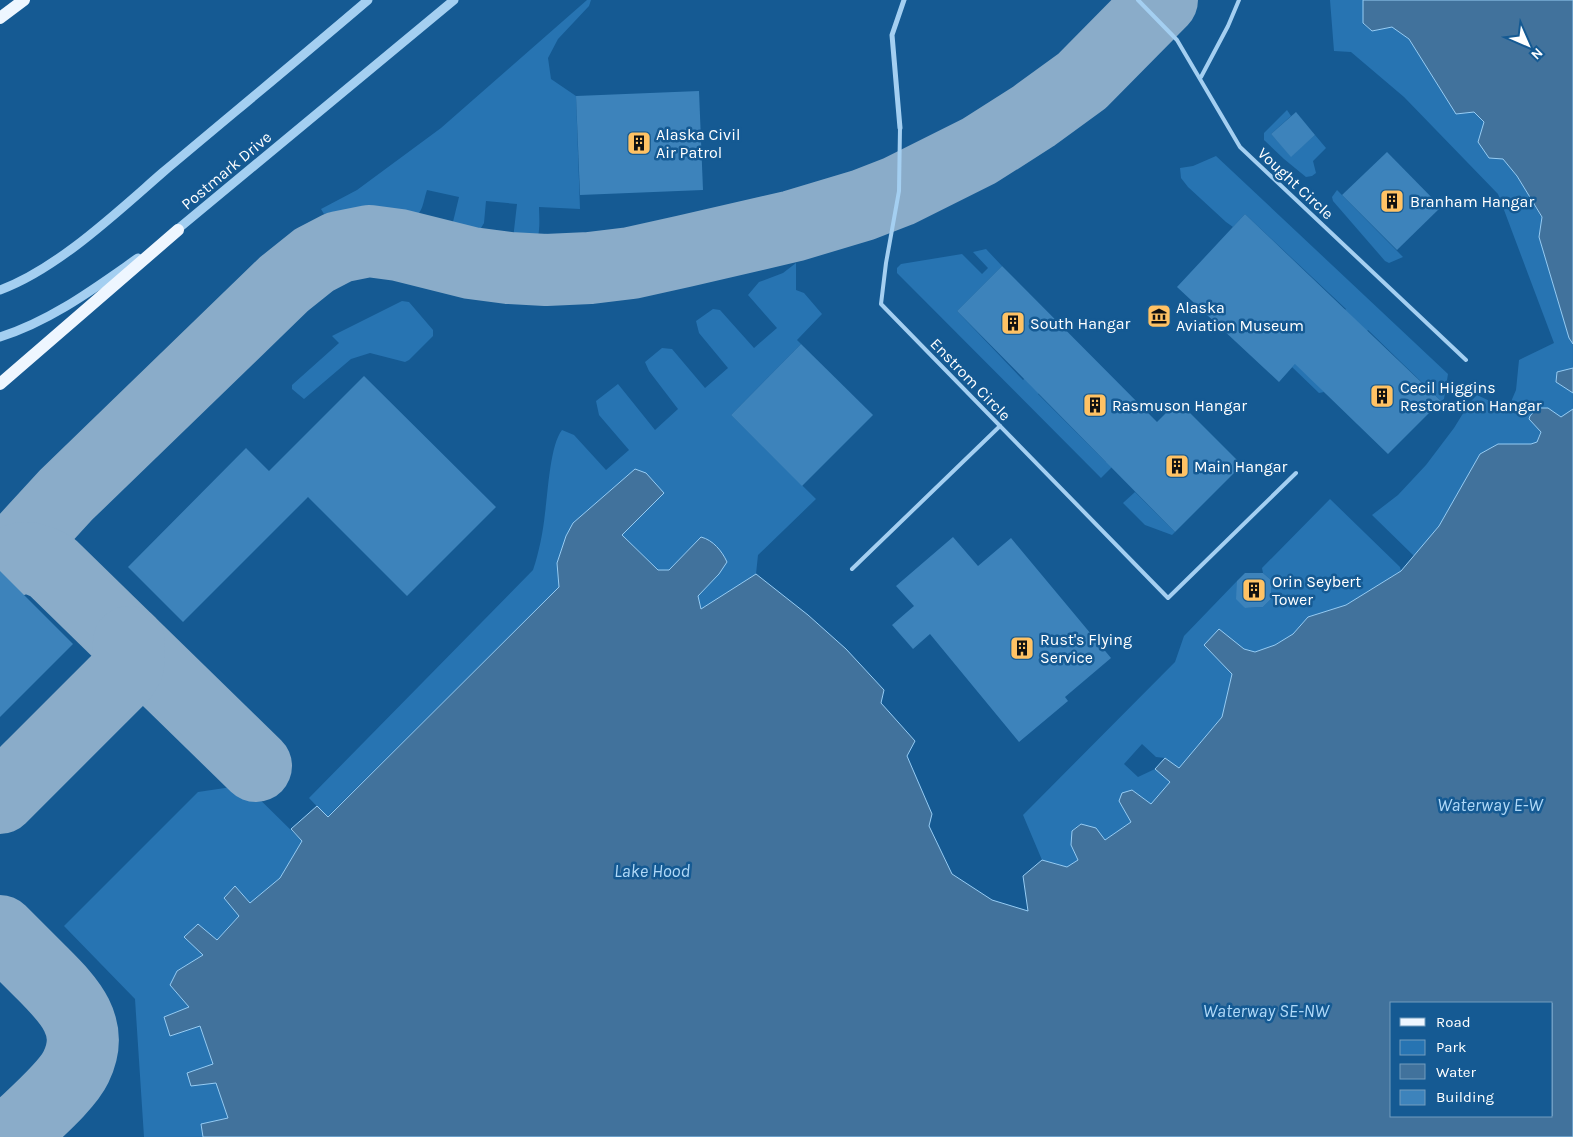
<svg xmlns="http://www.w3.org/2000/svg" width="1573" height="1137" font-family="Karla,sans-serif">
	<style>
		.green { fill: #2774b2 }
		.water { fill: #41729c; stroke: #96ccf4; fill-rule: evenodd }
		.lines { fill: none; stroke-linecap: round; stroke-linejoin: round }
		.taxiway { stroke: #8aacc9; stroke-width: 72 }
		.building { fill: #3d83bb }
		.service { stroke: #a4cff1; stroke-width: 4 }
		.minor { stroke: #a4cff1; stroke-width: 5 }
		.tertiary { stroke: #a4cff1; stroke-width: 9 }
		.primary { stroke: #eef6ff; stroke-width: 12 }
		.labels { text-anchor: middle; stroke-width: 5; stroke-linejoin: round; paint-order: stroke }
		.poi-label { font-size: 16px; fill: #fff; stroke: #155a93; text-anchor: start }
		.street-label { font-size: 16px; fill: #fff; stroke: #155a93 }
		.water-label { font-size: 18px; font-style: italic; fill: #b0d9f8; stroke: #155a93 }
	</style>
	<rect width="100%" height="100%" fill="#155a93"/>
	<!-- green -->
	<g class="green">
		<path d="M 587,0 L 591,0 L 589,6 L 558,39 L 548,58 L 551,79 L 576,96 L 580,209 L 539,207 C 539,216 542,243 531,246 C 528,247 523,246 519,245 L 513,239 L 517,204 L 486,201 L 484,223 L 475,238 L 455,234 L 452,226 L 459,197 L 427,190 C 422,205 424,212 410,221 C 375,206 360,207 324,214 L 321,209 L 357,190 L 441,128 Z"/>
		<path d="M 1330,0 L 1363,0 L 1363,24 L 1372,31 L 1392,26 L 1409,39 L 1456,113 L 1474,111 L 1484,123 L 1489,158 L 1503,158 L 1517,176 L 1542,218 L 1539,237 L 1569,338 L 1573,344 L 1573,368 L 1557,372 L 1556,382 L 1573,393 L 1573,410 L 1561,418 L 1548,408 L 1537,442 L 1531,444 L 1498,444 L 1480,454 L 1439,526 L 1414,556 L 1372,515 L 1398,495 L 1426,465 L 1454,428 L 1470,402 L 1477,395 L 1494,403 L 1510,404 L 1516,390 L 1519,360 L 1554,343 L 1498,194 L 1404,97 L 1351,52 L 1334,51 Z"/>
		<path d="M 1287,110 L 1291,116 L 1271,134 L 1291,156 L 1315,135 L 1326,148 L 1313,161 L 1316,173 L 1312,176 L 1306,177 L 1284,159 L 1264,140 L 1264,133 Z"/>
		<path d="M 1216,156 L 1448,374 L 1444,399 L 1441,401 L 1368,330 L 1316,383 L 1324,392 L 1319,393 L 1292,367 L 1346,309 L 1245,214 L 1233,227 L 1226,222 L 1188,187 L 1181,178 L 1180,168 L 1193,166 Z"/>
		<path d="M 1337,190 L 1403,257 L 1389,263 L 1385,261 L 1333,201 L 1332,197 Z"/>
		<path d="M 986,249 L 1002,266 L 957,311 L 1023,380 L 1054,350 L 1068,364 L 1038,394 L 1106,462 L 1142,437 L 1101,478 L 897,273 L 897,268 L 901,264 L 962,254 L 982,274 L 988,268 L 973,252 Z"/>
		<path d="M 796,263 L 796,290 L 804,293 L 822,314 L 797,340 L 801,344 L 731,415 L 816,499 L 758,555 L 756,574 L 701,610 L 698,596 L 719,574 L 701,537 L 669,570 L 658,570 L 622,535 L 663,493 L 573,523 L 557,563 L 559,587 L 327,817 L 309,798 L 533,570 C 539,552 543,532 545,513 C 548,493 550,445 562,430 L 574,435 L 606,470 L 629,450 L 599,415 L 596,401 L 618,384 L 655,430 L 678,409 L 649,371 L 645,362 L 662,348 L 672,349 L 705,388 L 728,368 L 699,333 L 696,321 L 713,309 L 720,310 L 754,348 L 777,328 L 748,295 L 759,282 L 783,273 Z"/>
		<path d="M 402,301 L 409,302 L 433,330 L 433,336 L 409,360 L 405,362 L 370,353 L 351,359 L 304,399 L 292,389 L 292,385 L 339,343 L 332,336 Z"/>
		<path d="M 1135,492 L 1175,532 L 1172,535 L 1145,525 L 1123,503 Z"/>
		<path d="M 1330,499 L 1400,567 L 1401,571 L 1346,605 L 1308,617 L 1293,634 L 1275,645 L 1255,652 L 1244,649 L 1219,630 L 1232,674 L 1222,717 L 1178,769 L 1165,758 L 1156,757 L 1142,744 L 1124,764 L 1138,777 L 1155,769 L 1170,782 L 1151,804 L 1132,790 L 1119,801 L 1131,822 L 1105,840 L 1096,828 L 1080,824 L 1072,831 L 1071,845 L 1078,860 L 1068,867 L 1042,860 L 1023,815 L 1175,662 L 1184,636 L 1237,581 L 1245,608 L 1263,607 L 1271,599 L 1271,580 L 1263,573 L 1262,568 Z"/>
		<path d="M 245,785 L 302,841 L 280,878 L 250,903 L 235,886 L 224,898 L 239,916 L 203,955 L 177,971 L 189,1007 L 164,1017 L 200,1025 L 213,1065 L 187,1073 L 216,1083 L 228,1118 L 201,1124 L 203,1137 L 144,1137 L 135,999 L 64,926 L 198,792 Z"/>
	</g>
	<!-- water -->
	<g class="water">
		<path d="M 1363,0 L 1573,0 L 1573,344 L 1569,338 L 1539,237 L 1542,217 L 1517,176 L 1503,159 L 1489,158 L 1478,142 L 1484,122 L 1474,112 L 1456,114 L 1409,39 L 1392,27 L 1372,31 L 1363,23 Z"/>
		<path d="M 1573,368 L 1573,393 L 1556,382 L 1557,372 Z"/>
		<path d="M 1537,408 L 1548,408 L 1561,417 L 1573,409 L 1573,1137 L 203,1137 L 201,1124 L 228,1118 L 216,1083 L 191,1086 L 187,1073 L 213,1064 L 200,1026 L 170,1036 L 164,1017 L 189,1007 L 170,985 L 177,971 L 203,955 L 184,937 L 198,924 L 217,940 L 239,916 L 224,898 L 235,886 L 250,903 L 280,878 L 302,841 L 291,829 L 317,806 L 328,817 L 559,587 L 557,563 L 566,536 L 573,523 L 635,469 L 646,473 L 664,493 L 622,535 L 658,570 L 669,570 L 701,537 C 713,540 722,551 727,562 L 719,574 L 698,596 L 701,609 L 756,574 L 808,615 L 846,649 L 884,690 L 881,703 L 915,741 L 907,756 L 932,814 L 929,826 L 952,874 L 992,900 L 1028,911 L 1023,876 L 1042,860 L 1067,867 L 1078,860 L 1071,845 L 1072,831 L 1081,824 L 1096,828 L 1105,840 L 1131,822 L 1119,801 L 1122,793 L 1132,790 L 1151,804 L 1170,782 L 1155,769 L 1165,758 L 1179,768 L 1222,717 L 1232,674 L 1204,645 L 1219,629 L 1244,649 L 1255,652 L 1275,645 L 1293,634 L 1308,617 L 1346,605 L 1401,571 L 1439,526 L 1480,454 L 1498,444 L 1531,444 L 1537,442 L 1541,432 L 1529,419 L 1530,416 ZM 1552,1003 L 1552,1116 L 1392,1116 L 1392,1003 Z"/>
	</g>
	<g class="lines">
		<!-- taxiway -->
		<g class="taxiway">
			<path d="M 0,567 L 66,495 L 284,284 L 314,260 L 339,247 L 369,241 L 399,245 L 471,263 L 509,268 L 546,270 L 590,268 L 631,263 L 685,251 L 793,226 L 863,205 L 899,191 L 979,151 L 1034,116 L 1082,81 L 1162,0"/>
			<path d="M 0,567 C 21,555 31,555 52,567 L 256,766"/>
			<path d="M 0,798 L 122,676 L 128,666 L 129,642"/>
			<path d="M 0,931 C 14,945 27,958 41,972 C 68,999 96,1026 76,1067 C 66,1088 28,1119 11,1137"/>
		</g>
	</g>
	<!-- building -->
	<g class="building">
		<path d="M 699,91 L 703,190 L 580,195 L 576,96 Z"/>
		<path d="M 1296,112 L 1315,135 L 1291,157 L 1271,134 Z"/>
		<path d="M 1387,152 L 1441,207 L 1397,250 L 1342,195 Z"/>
		<path d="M 1245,214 L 1441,401 L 1388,454 L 1295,364 L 1279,382 L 1177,287 Z"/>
		<path d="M 1002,266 L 1157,422 L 1178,401 L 1242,465 L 1175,532 L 957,311 Z"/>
		<path d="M 801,344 L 873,415 L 802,486 L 731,415 Z"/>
		<path d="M 364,376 L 496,507 L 407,596 L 308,497 L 183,622 L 128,567 L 246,448 L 269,471 Z"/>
		<path d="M 953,537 L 978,566 L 1011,538 L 1111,658 L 1065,697 L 1068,701 L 1019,742 L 930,634 L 913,649 L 892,625 L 914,606 L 896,586 Z"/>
		<path d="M 0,571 L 73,644 L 0,717 Z"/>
		<path d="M 1245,573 L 1263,573 L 1271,580 L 1271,599 L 1263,607 L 1245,608 L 1236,599 L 1237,581 Z"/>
	</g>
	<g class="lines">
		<!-- service -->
		<g class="service">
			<path d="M 1138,0 L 1177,40 L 1240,147 L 1466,360"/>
			<path d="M 1201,77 L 1228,26 L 1239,0"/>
			<path d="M 900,128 L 899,191 L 886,263 L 881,304 L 1168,598 L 1296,473"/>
			<path d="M 852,569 L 1000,426"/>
		</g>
		<!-- minor -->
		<path class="minor" d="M 900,128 L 892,35 L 904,0"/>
		<!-- tertiary -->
		<g class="tertiary">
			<path d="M 173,233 L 454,0"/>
			<path d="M 0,290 C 57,269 116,213 162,173 C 231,115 300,58 368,0"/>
			<path d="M 0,337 C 51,321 95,288 138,258"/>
		</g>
		<!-- primary -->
		<g class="primary">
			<path d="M 0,18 L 24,0"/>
			<path d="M 0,384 L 178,230"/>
		</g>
	</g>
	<!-- icons -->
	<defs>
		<g id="building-square" transform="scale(1.25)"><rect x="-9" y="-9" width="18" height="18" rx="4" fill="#ffc264" stroke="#155a93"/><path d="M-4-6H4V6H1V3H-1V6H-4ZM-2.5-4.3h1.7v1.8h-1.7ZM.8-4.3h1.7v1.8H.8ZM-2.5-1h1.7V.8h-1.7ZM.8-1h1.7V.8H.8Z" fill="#111"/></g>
		<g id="museum-square" transform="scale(1.25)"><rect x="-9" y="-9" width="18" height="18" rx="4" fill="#ffc264" stroke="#155a93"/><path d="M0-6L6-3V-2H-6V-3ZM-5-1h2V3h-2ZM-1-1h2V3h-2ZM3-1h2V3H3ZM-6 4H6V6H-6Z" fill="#111"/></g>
	</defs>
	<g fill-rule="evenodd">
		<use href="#building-square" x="639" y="143"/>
		<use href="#building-square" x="1392" y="201"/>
		<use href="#museum-square" x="1159" y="316"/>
		<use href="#building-square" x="1013" y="323"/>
		<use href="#building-square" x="1382" y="396"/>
		<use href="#building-square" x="1095" y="405"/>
		<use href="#building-square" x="1177" y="466"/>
		<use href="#building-square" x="1254" y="590"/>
		<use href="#building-square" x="1022" y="648"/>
	</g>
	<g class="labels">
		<!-- poi labels -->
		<g class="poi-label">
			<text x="656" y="140">Alaska Civil<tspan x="656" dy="18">Air Patrol</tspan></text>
			<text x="1410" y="207">Branham Hangar</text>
			<text x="1176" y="313">Alaska<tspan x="1176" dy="18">Aviation Museum</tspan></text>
			<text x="1030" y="329">South Hangar</text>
			<text x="1400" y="393">Cecil Higgins<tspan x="1400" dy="18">Restoration Hangar</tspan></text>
			<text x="1112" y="411">Rasmuson Hangar</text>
			<text x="1194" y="472">Main Hangar</text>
			<text x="1272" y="587">Orin Seybert<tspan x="1272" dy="18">Tower</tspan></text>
			<text x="1040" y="645">Rust's Flying<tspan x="1040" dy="18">Service</tspan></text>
		</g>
		<!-- street labels -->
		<g class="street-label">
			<text transform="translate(226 170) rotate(-40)" y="6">Postmark Drive</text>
			<text transform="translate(1296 183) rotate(43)" y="6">Vought Circle</text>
			<text transform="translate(971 379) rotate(46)" y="6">Enstrom Circle</text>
		</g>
		<!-- water labels -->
		<g class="water-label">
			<text x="1490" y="811">Waterway E-W</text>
			<text x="652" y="877">Lake Hood</text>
			<text x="1266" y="1017">Waterway SE-NW</text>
		</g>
	</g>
	<!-- legend -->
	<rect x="1390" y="1002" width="162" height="115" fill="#155a93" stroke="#739cbe"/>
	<rect x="1400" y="1018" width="25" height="8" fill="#eef6ff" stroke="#739cbe"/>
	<text x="1436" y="1027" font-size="15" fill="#ffffff">Road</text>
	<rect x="1400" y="1040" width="25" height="15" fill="#2774b2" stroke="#739cbe"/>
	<text x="1436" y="1052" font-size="15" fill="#ffffff">Park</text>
	<rect x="1400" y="1064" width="25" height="15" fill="#41729c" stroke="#739cbe"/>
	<text x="1436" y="1077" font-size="15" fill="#ffffff">Water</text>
	<rect x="1400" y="1090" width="25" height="15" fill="#3d83bb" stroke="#739cbe"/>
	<text x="1436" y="1102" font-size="15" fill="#ffffff">Building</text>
	<!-- north arrow -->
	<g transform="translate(1528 45) rotate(135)" stroke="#155a93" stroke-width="4" paint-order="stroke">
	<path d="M0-4L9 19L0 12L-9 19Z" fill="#ffffff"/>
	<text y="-8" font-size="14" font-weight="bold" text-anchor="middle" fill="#ffffff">N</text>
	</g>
</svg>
